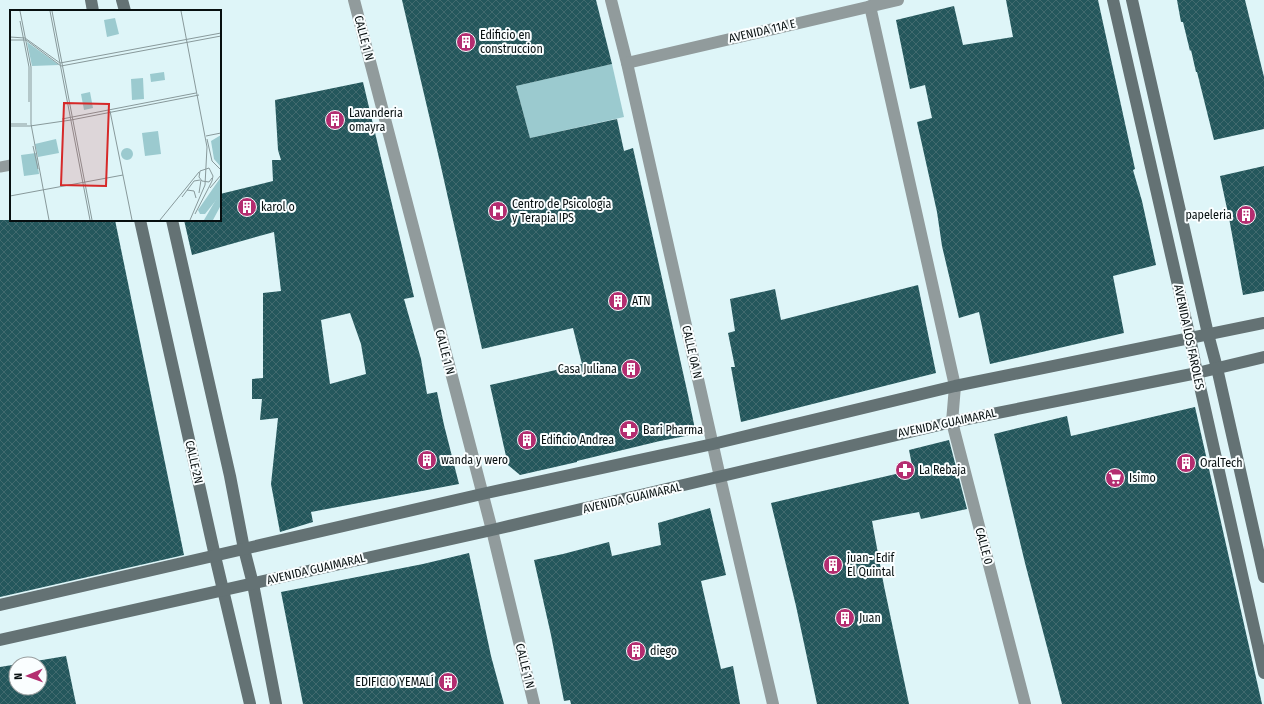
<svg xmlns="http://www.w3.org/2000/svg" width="1264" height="704" font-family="'Fira Sans Condensed',sans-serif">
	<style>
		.grass { fill: #9bcacf }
		.building { fill: url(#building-cross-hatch); fill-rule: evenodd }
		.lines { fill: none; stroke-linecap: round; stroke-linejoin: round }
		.lane { stroke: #919b9c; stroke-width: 11 }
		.street { stroke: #919b9c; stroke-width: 12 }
		.secondary { stroke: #647274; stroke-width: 12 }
		.labels { text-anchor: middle; stroke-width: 4; stroke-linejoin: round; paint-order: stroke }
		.street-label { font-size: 12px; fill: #070f10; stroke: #fafeff }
		.poi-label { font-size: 12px; fill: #070f10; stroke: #fafeff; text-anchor: start }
		.inset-road { fill: none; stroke: #88999b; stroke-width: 1 }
		.view { fill: #d62828; fill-opacity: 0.15; stroke: #d62828; stroke-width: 2 }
		.inset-edge { fill: none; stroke: #070f10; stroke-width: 2 }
	</style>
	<defs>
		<pattern id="building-cross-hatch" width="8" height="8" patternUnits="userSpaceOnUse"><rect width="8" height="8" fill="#24575c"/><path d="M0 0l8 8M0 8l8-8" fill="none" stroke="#416a6e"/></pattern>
	</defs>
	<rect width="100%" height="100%" fill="#def5f8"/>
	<!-- grass -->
	<path class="grass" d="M 612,64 L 624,117 L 530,138 L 516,86 Z"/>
	<!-- building -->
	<g class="building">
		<path d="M 402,0 L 596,0 L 612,64 L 516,86 L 530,138 L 617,119 L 624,151 L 633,148 L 688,395 L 696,434 L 660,441 L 577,461 L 577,462 L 520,475 L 508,465 L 490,385 L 582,364 L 573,328 L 482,349 L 439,158 Z"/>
		<path d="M 1006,0 L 1098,0 L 1135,169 L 1133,170 L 1142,201 L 1156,265 L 1113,276 L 1124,333 L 990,364 L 979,312 L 959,318 L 942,246 L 937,212 L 917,122 L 932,118 L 925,85 L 910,89 L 896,20 L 954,6 L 963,45 L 1013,37 Z"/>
		<path d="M 1177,0 L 1245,0 L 1264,77 L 1264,129 L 1214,140 L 1197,72 L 1196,72 L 1191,50 L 1190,51 L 1183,22 L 1181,22 Z"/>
		<path d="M 363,82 L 414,297 L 404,299 L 421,359 L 427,394 L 437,392 L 444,425 L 459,484 L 311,512 L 313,522 L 280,532 L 271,484 L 278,418 L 260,420 L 262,399 L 252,399 L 252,379 L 263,378 L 263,293 L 281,291 L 274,232 L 192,255 L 184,220 L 220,220 L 220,194 L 273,181 L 272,160 L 281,160 L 278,150 L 275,100 ZM 350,313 L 361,344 L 366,374 L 330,384 L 321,320 Z"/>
		<path d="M 1264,166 L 1264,291 L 1243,295 L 1229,218 L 1220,176 Z"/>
		<path d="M 0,220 L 115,220 L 184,555 L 0,597 Z"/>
		<path d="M 918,285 L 936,373 L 741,422 L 731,367 L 735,367 L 728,333 L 735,331 L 730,299 L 775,289 L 781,320 Z"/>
		<path d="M 1195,407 L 1262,704 L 1062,704 L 1025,563 L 994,434 L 1067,416 L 1071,436 Z"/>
		<path d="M 949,440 L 967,509 L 921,519 L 919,512 L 872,521 L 884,586 L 909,704 L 817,704 L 796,606 L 771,503 L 913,470 L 909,450 Z"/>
		<path d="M 710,508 L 726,575 L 701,581 L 721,669 L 733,666 L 740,704 L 571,704 L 570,700 L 564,701 L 551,635 L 534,560 L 563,554 L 609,542 L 612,556 L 661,545 L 658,523 Z"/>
		<path d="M 469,553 L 491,656 L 504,704 L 303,704 L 281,592 L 423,564 Z"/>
		<path d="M 66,656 L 76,704 L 0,704 L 0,667 ZM 16,664 L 40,664 L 40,688 L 16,688 Z"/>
	</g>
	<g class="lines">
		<!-- lane -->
		<path class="lane" d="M 0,167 L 11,165"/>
		<!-- street -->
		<g class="street">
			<path d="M 354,0 L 492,530 L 534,704"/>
			<path d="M 611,0 L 627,63 L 720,477 L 773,704"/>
			<path d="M 870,6 L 955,386 L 952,422 L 1025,704"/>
			<path d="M 627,63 L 898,0"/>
		</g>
		<!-- secondary -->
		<g class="secondary">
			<path d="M 91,0 L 93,11"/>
			<path d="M 122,0 L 125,11"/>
			<path d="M 1113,0 L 1190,338 L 1197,373 L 1264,673"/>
			<path d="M 1132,0 L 1208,334 L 1217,368 L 1264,577"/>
			<path d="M 140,220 L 215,556 L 250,704"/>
			<path d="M 172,220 L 230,476 L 244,549 L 253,584 L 276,704"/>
			<path d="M 0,605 L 482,494 L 713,444 L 955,386 L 1264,323"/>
			<path d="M 0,640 L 492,530 L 952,422 L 1197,373 L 1264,357"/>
		</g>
	</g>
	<!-- icons -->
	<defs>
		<g id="building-disc" transform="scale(1)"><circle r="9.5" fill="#b42d70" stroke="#fafeff"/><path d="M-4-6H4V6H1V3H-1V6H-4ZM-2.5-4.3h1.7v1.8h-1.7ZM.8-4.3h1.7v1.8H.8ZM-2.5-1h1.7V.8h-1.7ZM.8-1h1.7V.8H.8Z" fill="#fff"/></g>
		<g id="hospital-disc" transform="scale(1)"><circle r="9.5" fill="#b42d70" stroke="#fafeff"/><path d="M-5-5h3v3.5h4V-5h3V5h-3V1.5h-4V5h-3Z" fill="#fff"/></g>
		<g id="pharmacy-disc" transform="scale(1)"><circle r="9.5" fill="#b42d70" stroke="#fafeff"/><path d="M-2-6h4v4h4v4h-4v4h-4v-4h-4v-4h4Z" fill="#fff"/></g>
		<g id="supermarket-disc" transform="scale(1)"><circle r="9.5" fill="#b42d70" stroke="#fafeff"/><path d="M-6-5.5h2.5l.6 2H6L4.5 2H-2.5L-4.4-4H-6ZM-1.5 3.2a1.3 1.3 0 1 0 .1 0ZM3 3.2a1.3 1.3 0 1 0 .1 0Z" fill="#fff"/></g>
	</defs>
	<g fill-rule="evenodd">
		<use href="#building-disc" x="466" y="42"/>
		<use href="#building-disc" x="335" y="120"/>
		<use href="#building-disc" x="247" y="207"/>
		<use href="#hospital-disc" x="498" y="211"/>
		<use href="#building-disc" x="1246" y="215"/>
		<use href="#building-disc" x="618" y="301"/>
		<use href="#building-disc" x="631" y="369"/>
		<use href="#pharmacy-disc" x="629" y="430"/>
		<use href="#building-disc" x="527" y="440"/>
		<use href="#building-disc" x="427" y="460"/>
		<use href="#building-disc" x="1186" y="463"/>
		<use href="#pharmacy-disc" x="905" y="470"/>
		<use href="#supermarket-disc" x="1115" y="478"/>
		<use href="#building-disc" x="833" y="565"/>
		<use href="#building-disc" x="845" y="618"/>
		<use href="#building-disc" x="636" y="651"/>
		<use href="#building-disc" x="448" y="682"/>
	</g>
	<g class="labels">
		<!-- street labels -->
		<g class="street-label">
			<text transform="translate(762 31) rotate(-13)" y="4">AVENIDA 11A E</text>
			<text transform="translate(364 38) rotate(75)" y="4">CALLE 1 N</text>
			<text transform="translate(1189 337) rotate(78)" y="4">AVENIDA LOS FAROLES</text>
			<text transform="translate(445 352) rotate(75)" y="4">CALLE 1 N</text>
			<text transform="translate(692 352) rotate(77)" y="4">CALLE 0A N</text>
			<text transform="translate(947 423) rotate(-12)" y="4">AVENIDA GUAIMARAL</text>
			<text transform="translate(194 462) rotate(77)" y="4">CALLE 2N</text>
			<text transform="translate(632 498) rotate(-13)" y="4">AVENIDA GUAIMARAL</text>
			<text transform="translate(984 546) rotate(75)" y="4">CALLE 0</text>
			<text transform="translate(316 569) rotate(-13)" y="4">AVENIDA GUAIMARAL</text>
			<text transform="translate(525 666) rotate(76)" y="4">CALLE 1 N</text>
		</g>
		<!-- poi labels -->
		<g class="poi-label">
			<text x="480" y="39">Edificio en<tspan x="480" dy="14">construccion</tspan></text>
			<text x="349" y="117">Lavanderia<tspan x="349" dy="14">omayra</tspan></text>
			<text x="512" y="208">Centro de Psicologia<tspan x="512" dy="14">y Terapia IPS</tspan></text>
			<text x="261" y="211">karol o</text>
			<text x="1232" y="219" text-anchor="end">papeleria</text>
			<text x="632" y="305">ATN</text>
			<text x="617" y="373" text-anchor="end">Casa Juliana</text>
			<text x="643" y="434">Bari Pharma</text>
			<text x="541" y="444">Edificio Andrea</text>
			<text x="441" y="464">wanda y wero</text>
			<text x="1200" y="467">OralTech</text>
			<text x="919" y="474">La Rebaja</text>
			<text x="1129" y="482">Isimo</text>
			<text x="847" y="562">juan- Edif<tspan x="847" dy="14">El Quintal</tspan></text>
			<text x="859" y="622">Juan</text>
			<text x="650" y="655">diego</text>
			<text x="434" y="686" text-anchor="end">EDIFICIO YEMALÍ</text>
		</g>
	</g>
	<!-- overview -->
	<g transform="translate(10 10)">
		<rect width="211" height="211" fill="#def5f8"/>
		<path d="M 105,8 L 109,24 L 97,27 L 94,10 ZM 133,68 L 134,89 L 122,90 L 121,69 ZM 80,82 L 83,98 L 74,100 L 71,84 ZM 148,121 L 151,144 L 135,146 L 132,123 ZM 211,125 L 211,157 L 204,149 L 201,131 ZM111 144a6 6 0 1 1 12 0a6 6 0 1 1-12 0ZM 26,143 L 29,164 L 14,166 L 11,145 ZM 211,167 L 211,184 L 195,204 L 190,204 L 188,200 Z" fill="#9bcacf"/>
		<path d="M 17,32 L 49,55 L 22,56 ZM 154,62 L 155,70 L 141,72 L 140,64 ZM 46,129 L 49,143 L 28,147 L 25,134 ZM 211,181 L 211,195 L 203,210 L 194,210 Z" fill="#9bcacf"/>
		<path class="inset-road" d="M 10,1 L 21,57 L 21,114 L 39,210M 40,1 L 80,210M 42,1 L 82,210M 171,1 L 197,137 L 195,175 L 180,210M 10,11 L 19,57 L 19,92M 0,27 L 15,28 L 50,53 L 211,23M 0,30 L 16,30 L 51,56 L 211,26M 100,101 L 122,210M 52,109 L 186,83M 0,114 L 17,114M 0,116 L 20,116 L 61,110 L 189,85M 196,126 L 211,123M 197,129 L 202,151 L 211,160M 23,136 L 28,159M 200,178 L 211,165M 177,180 L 184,181 L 186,188M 189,183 L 191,170M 0,186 L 113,165M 172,187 L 184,171 L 190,170M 185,204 L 199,177 L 202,171 L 203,166 L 199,158 L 190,161 L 189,167 L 192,171 L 199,172 L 202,168M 150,210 L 189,162"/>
		<path class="view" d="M 54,93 L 99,94 L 96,176 L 51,175 Z"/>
		<rect width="211" height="211" class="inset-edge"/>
	</g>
	<!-- north arrow -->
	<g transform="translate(28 676) rotate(268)"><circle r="19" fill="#fafeff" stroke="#999e9f"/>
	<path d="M0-3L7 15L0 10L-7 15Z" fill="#b42d70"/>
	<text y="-6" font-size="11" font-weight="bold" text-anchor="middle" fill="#070f10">N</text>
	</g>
</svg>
